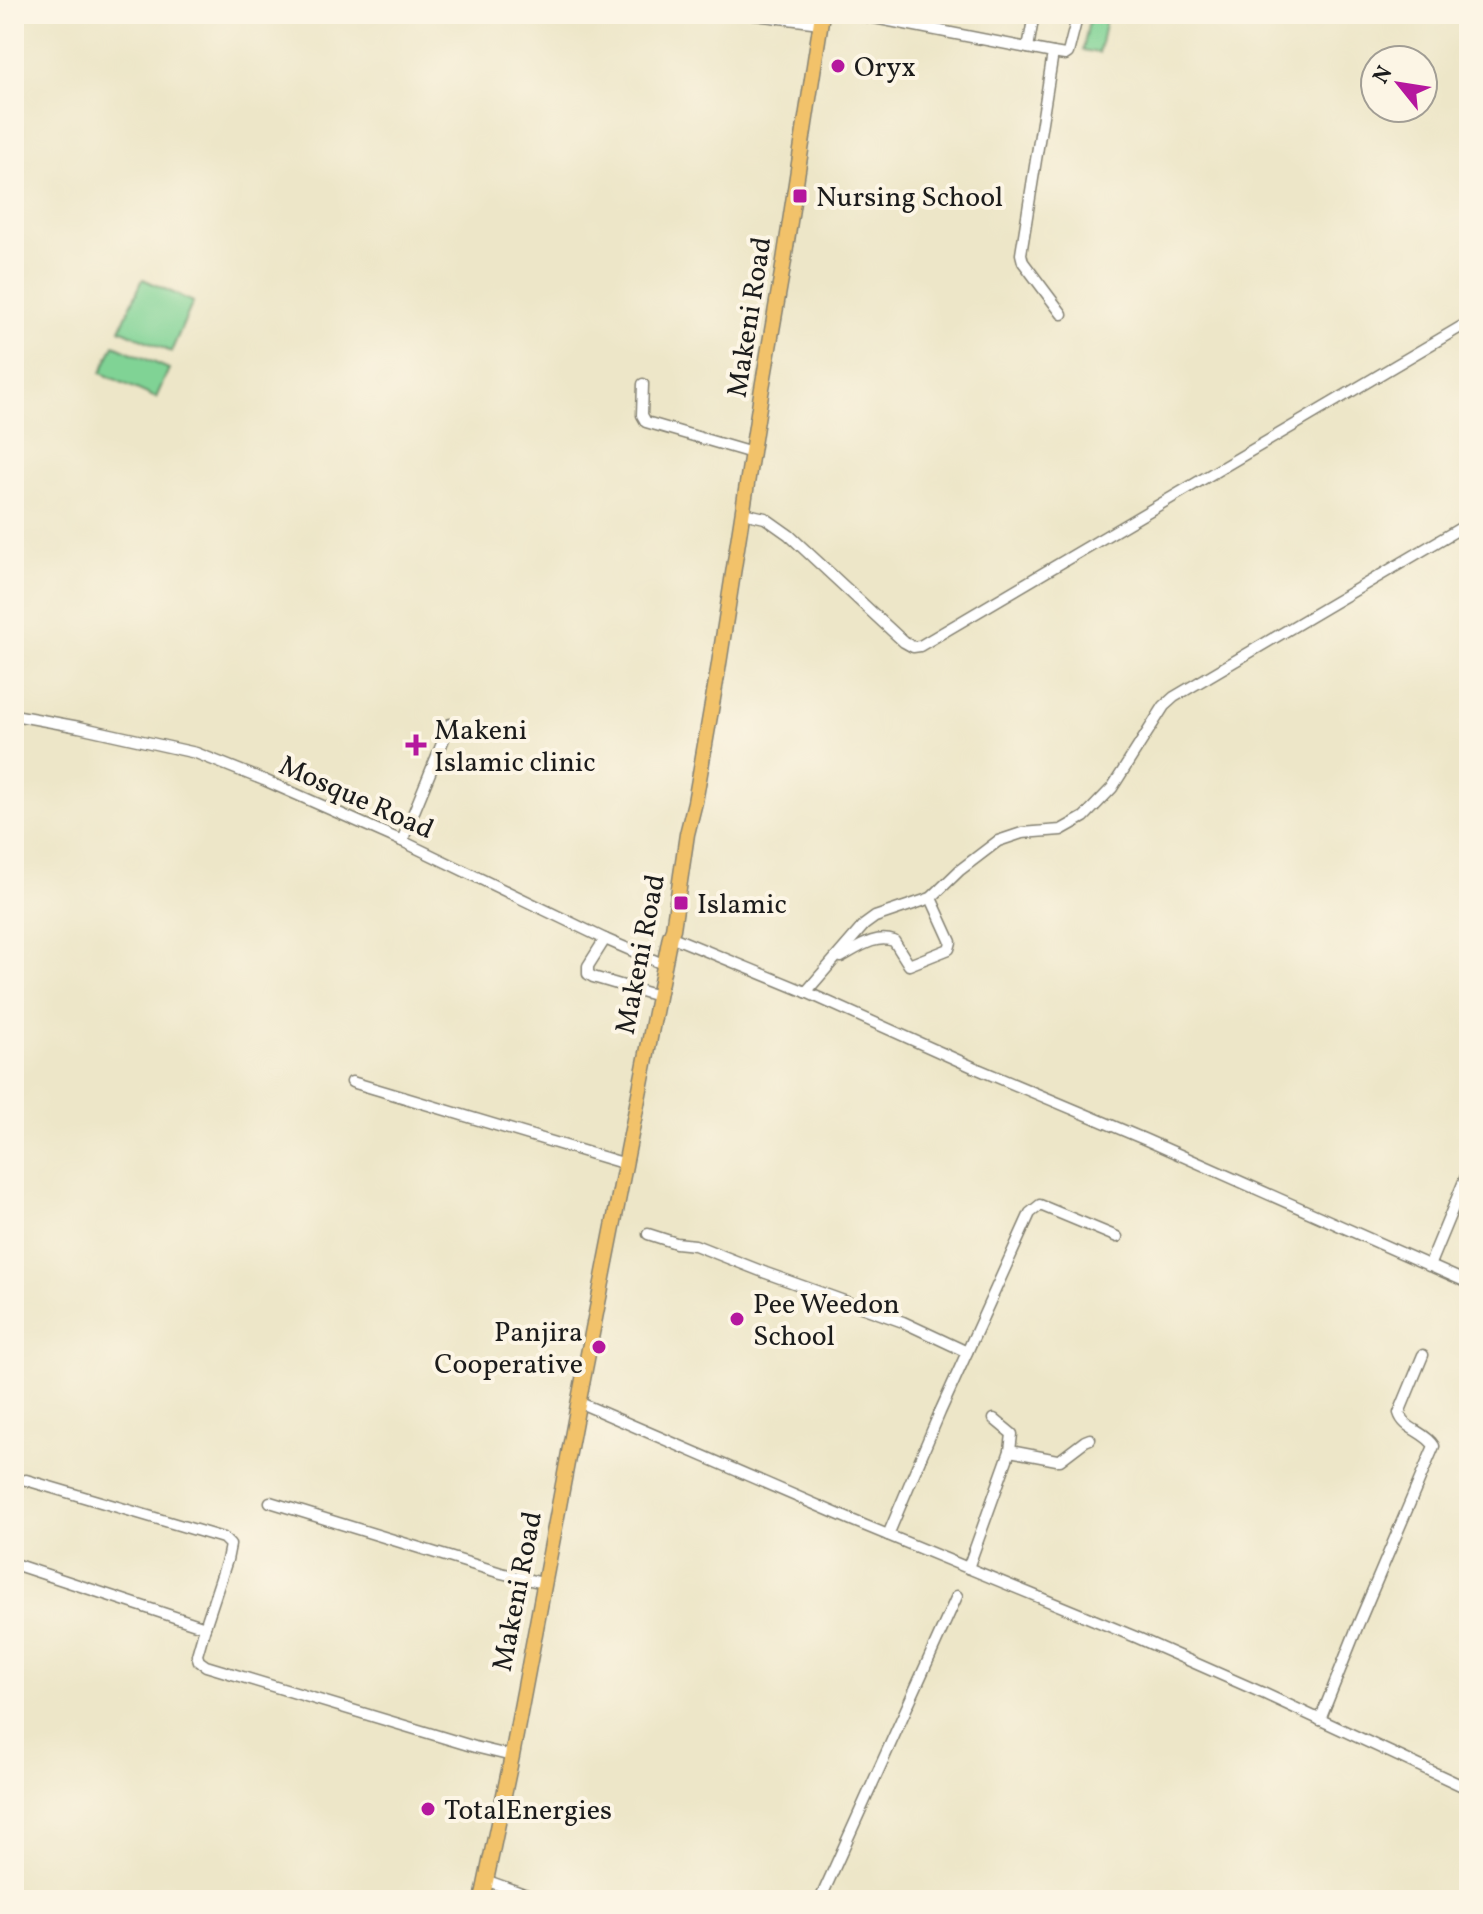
<svg xmlns="http://www.w3.org/2000/svg" width="1483" height="1914" font-family="Vollkorn,serif">
	<style>
		.green { fill: #80d395; stroke: #4e7858; stroke-width: 2 }
		.lines { fill: none; stroke-linecap: round; stroke-linejoin: round }
		.minor-casing { stroke: #848172; stroke-width: 13 }
		.major-casing { stroke: #848172; stroke-width: 17 }
		.minor { stroke: #fff; stroke-width: 10 }
		.major { stroke: #f2c26a; stroke-width: 14 }
		.poi-dot { fill: #b5179e; stroke: #fcf5e5; stroke-width: 3 }
		.labels { text-anchor: middle; stroke-width: 8; stroke-linejoin: round; paint-order: stroke }
		.poi-label { font-size: 28px; fill: #1c1c1c; stroke: #fcf5e5; text-anchor: start }
		.street-label { font-size: 28px; fill: #1c1c1c; stroke: #fcf5e5 }
	</style>
	<rect width="100%" height="100%" fill="#fcf5e5"/>
	<filter id="ink" filterUnits="userSpaceOnUse"><feTurbulence type="fractalNoise" baseFrequency=".0125" numOctaves="2"/><feDisplacementMap in="SourceGraphic" scale="16" xChannelSelector="R" yChannelSelector="G"/><feConvolveMatrix kernelMatrix="1 2 1 2 8 2 1 2 1" color-interpolation-filters="sRGB"/></filter>
	<filter id="wash" filterUnits="userSpaceOnUse"><feTurbulence type="fractalNoise" baseFrequency=".006" numOctaves="4" result="noise"/><feDisplacementMap in="SourceGraphic" scale="32" xChannelSelector="R" yChannelSelector="G"/><feGaussianBlur stdDeviation="1.8" result="paint"/><feColorMatrix in="noise" values="0 0 0 0 0 0 0 0 0 0 0 0 0 0 0 0 0 1.4 0 .05"/><feComposite in="paint" operator="in"/></filter>
	<g filter="url(#wash)">
		<rect width="100%" height="100%" fill="#ede6c8"/>
		<!-- green -->
		<g class="green">
			<path d="M 1090,16 L 1106,19 L 1099,53 L 1083,50 Z"/>
			<path d="M 143,279 L 193,302 L 171,352 L 120,329 Z"/>
			<path d="M 114,345 L 169,369 L 156,398 L 101,373 Z"/>
		</g>
	</g>
	<g filter="url(#ink)">
		<g class="lines">
			<!-- minor casing -->
			<g class="minor-casing">
				<g id="minor">
					<path d="M 748,14 L 820,23"/>
					<path d="M 854,14 L 1053,53 L 1021,254 L 1023,262 L 1062,314"/>
					<path d="M 1028,48 L 1034,14"/>
					<path d="M 1053,53 L 1065,55 L 1068,53 L 1078,14"/>
					<path d="M 643,384 L 642,415 L 646,422 L 752,453"/>
					<path d="M 743,513 L 765,518 L 789,535 L 904,642 L 913,647 L 920,646 L 1469,322"/>
					<path d="M 14,715 L 79,727 L 196,753 L 264,780 L 402,841 L 605,939 L 665,965"/>
					<path d="M 402,841 L 450,724"/>
					<path d="M 670,936 L 806,992 L 973,1067 L 1144,1139 L 1469,1283"/>
					<path d="M 605,939 L 588,966 L 588,974 L 593,977 L 658,996"/>
					<path d="M 841,957 C 858,948 875,934 894,941 L 909,965 L 949,949 L 951,942 L 931,898"/>
					<path d="M 806,992 L 864,925 L 875,917 L 931,898 L 960,870 L 998,841 L 1022,833 L 1061,830 L 1084,817 L 1112,788 L 1164,706 L 1174,697 L 1469,523"/>
					<path d="M 352,1082 L 626,1164"/>
					<path d="M 648,1234 L 676,1243 L 695,1245 L 766,1273 L 903,1322 L 967,1352"/>
					<path d="M 1429,1266 L 1469,1169"/>
					<path d="M 578,1402 L 849,1519 L 1138,1638 L 1265,1694 L 1469,1789"/>
					<path d="M 1010,1451 L 1057,1460 L 1060,1460 L 1085,1441 L 1090,1439"/>
					<path d="M 26,1480 L 223,1538 L 230,1545 L 227,1560 L 205,1627"/>
					<path d="M 270,1502 L 501,1573 L 543,1583"/>
					<path d="M 888,1535 L 940,1412 L 1030,1213 L 1040,1205 L 1117,1237"/>
					<path d="M 14,1564 L 205,1627 L 197,1655 L 199,1661 L 206,1666 L 475,1747 L 512,1756"/>
					<path d="M 968,1568 L 1010,1451 L 1012,1434 L 994,1419"/>
					<path d="M 1320,1720 L 1358,1625 L 1434,1446 C 1425,1431 1404,1430 1399,1413 L 1423,1355"/>
					<path d="M 485,1880 L 541,1900"/>
					<path d="M 820,1900 L 957,1596"/>
				</g>
			</g>
			<!-- major casing -->
			<g class="major-casing">
				<path id="major" d="M 482,1900 L 512,1756 L 577,1410 L 670,936 L 673,929 L 687,834 L 695,802 L 718,670 L 761,394 L 783,267 L 822,14"/>
			</g>
			<!-- minor -->
			<use href="#minor" class="minor"/>
			<!-- major -->
			<use href="#major" class="major"/>
		</g>
	</g>
	<!-- markers -->
	<g class="poi-dot">
		<circle cx="838" cy="66" r="8"/>
		<rect x="792" y="188" width="16" height="16" rx="4"/>
		<path d="M412 733h8v8h8v8h-8v8h-8v-8h-8v-8h8z"/>
		<rect x="673" y="895" width="16" height="16" rx="4"/>
		<circle cx="737" cy="1319" r="8"/>
		<circle cx="599" cy="1347" r="8"/>
		<circle cx="428" cy="1809" r="8"/>
	</g>
	<g class="labels">
		<!-- poi labels -->
		<g class="poi-label">
			<text x="854" y="76">Oryx</text>
			<text x="816" y="206">Nursing School</text>
			<text x="434" y="739">Makeni<tspan x="434" dy="32">Islamic clinic</tspan></text>
			<text x="697" y="913">Islamic</text>
			<text x="753" y="1313">Pee Weedon<tspan x="753" dy="32">School</tspan></text>
			<text x="583" y="1341" text-anchor="end">Panjira<tspan x="583" dy="32">Cooperative</tspan></text>
			<text x="444" y="1819">TotalEnergies</text>
		</g>
		<!-- street labels -->
		<g class="street-label">
			<text transform="translate(748 317) rotate(-81)" y="10">Makeni Road</text>
			<text transform="translate(357 796) rotate(24)" y="10">Mosque Road</text>
			<text transform="translate(639 954) rotate(-79)" y="10">Makeni Road</text>
			<text transform="translate(516 1591) rotate(-79)" y="10">Makeni Road</text>
		</g>
	</g>
	<!-- margin -->
	<rect width="1483" height="1914" fill="none" stroke="#fcf5e5" stroke-width="48"/>
	<!-- north arrow -->
	<g transform="translate(1399 84) rotate(300)"><circle r="38" fill="#fcf5e5" stroke="#a29e95" stroke-width="2"/>
	<path d="M0-6L14 30L0 20L-14 30Z" fill="#b5179e"/>
	<text y="-12" font-size="22" font-weight="bold" text-anchor="middle" fill="#1c1c1c">N</text>
	</g>
</svg>
